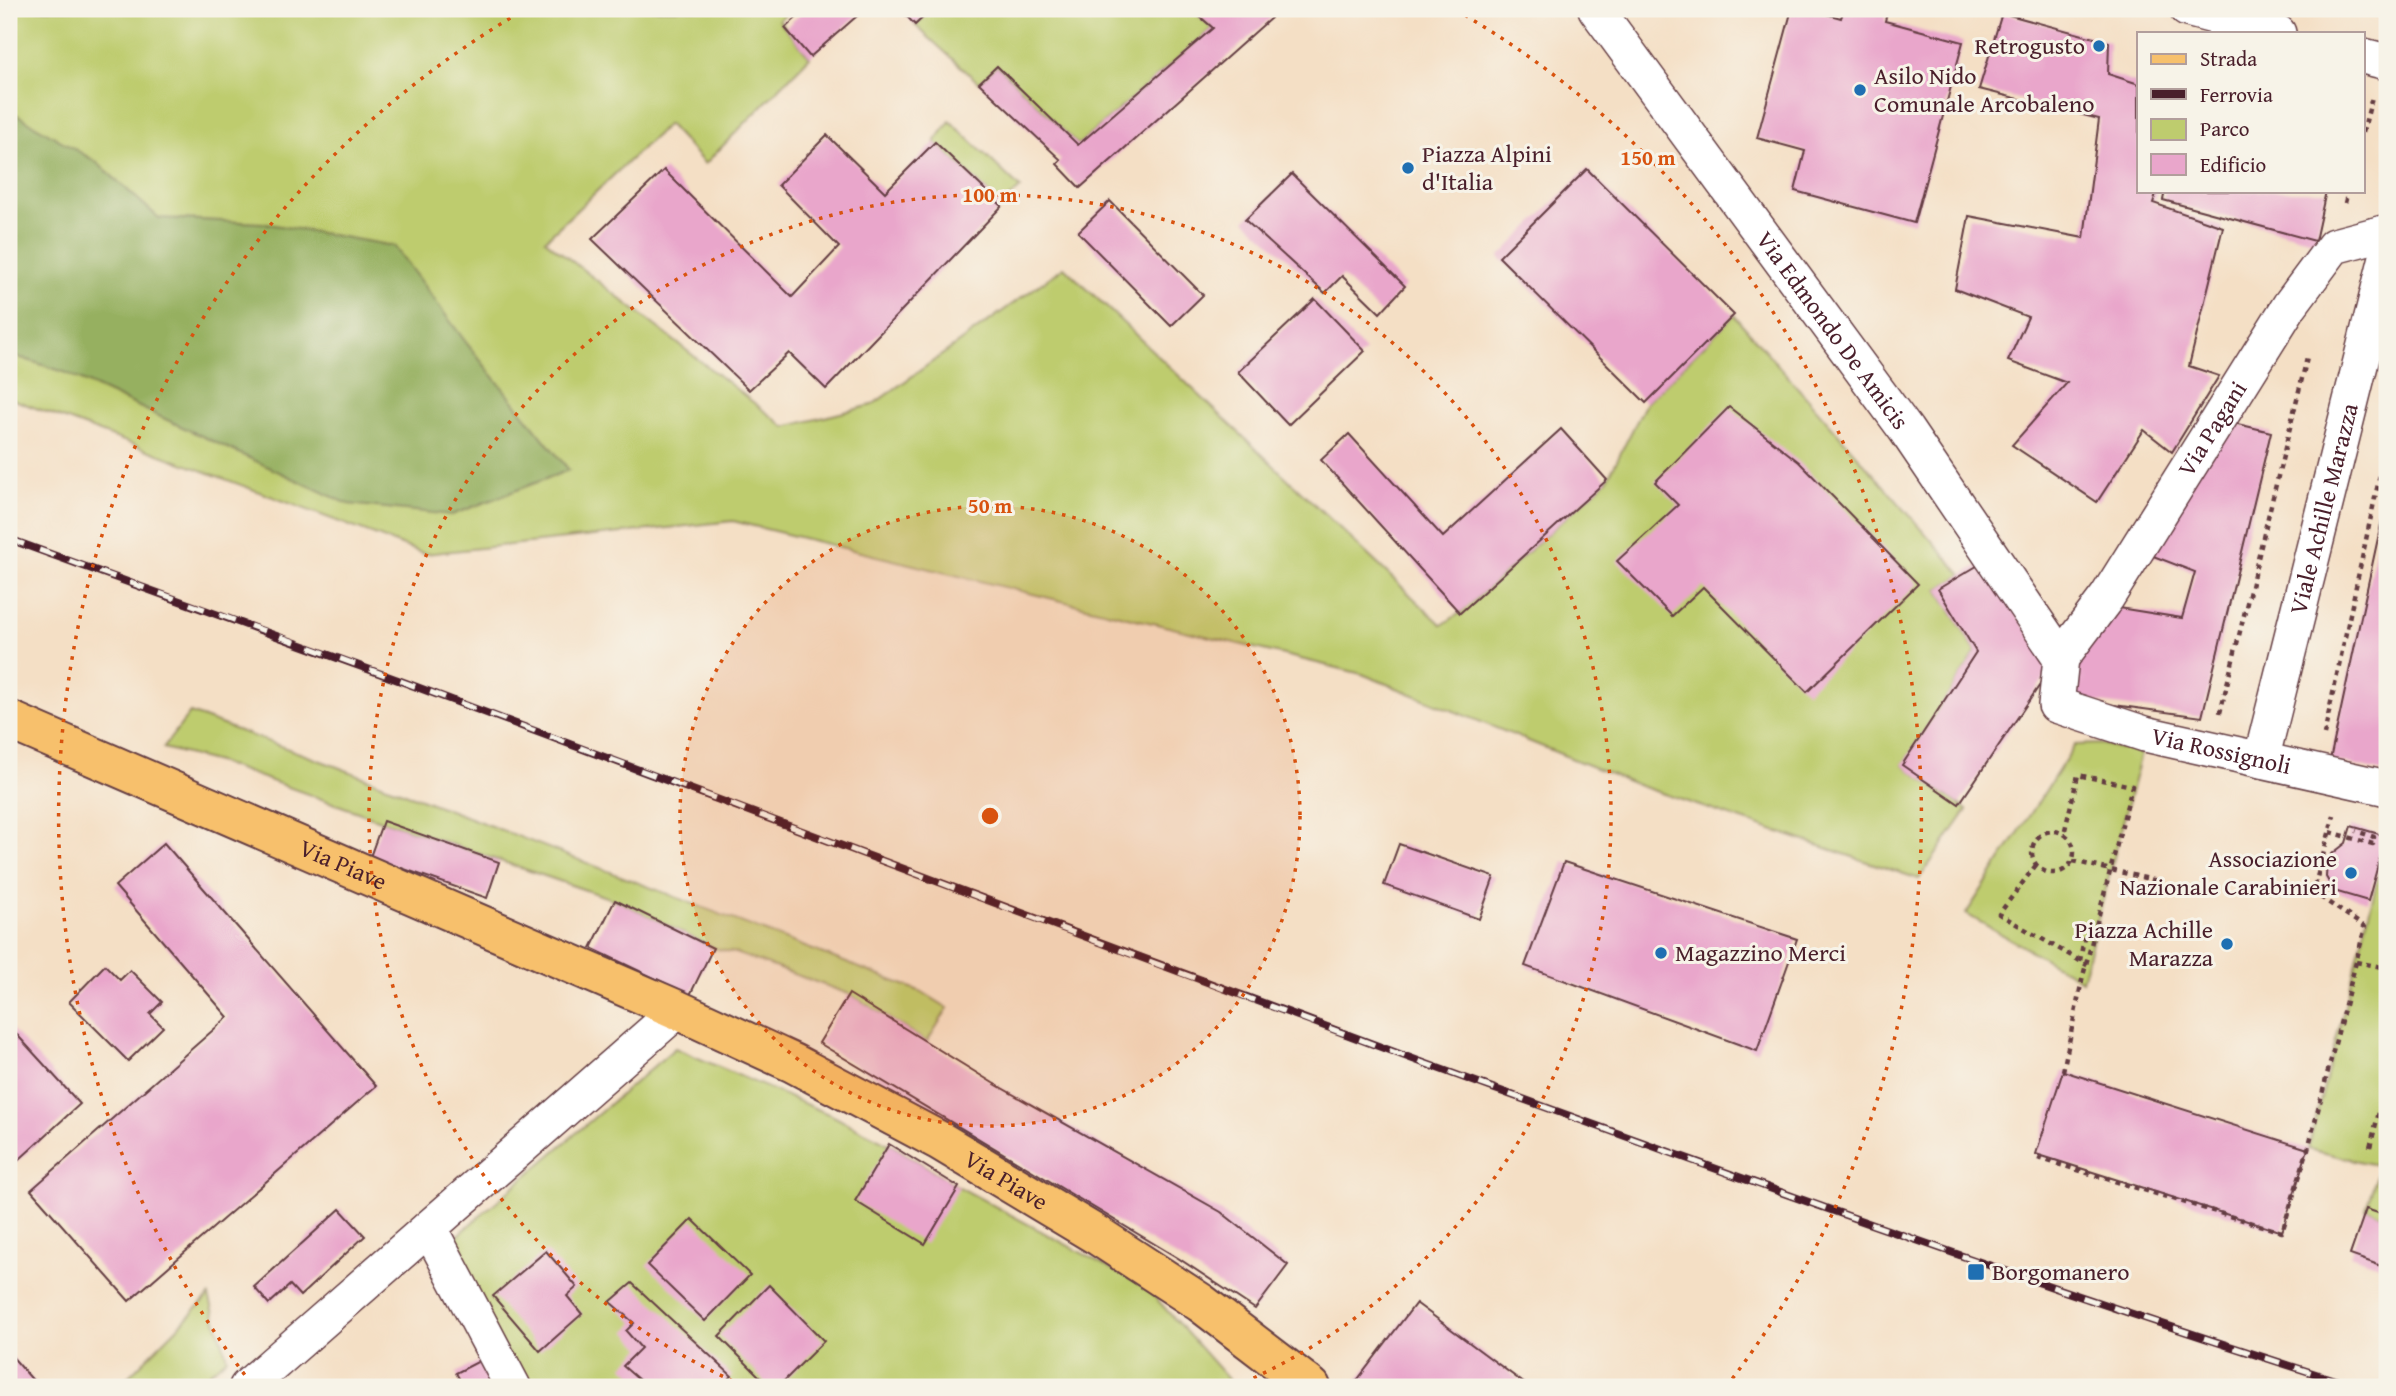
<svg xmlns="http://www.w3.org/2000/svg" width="2396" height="1396" font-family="'Gentium Book Plus',serif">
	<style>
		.green { fill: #becc6e; stroke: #84764c; stroke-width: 2 }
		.forest { fill: #96b061; stroke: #706846; stroke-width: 2 }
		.building { fill: #e9a6cb }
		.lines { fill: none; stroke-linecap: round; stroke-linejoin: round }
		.street-casing { stroke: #643c42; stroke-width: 38 }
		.primary-casing { stroke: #643c42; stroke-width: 42 }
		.path { stroke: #643c42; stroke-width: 4.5; stroke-dasharray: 5 5; stroke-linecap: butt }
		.street { stroke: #fff; stroke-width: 35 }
		.primary { stroke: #f7c06c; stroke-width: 38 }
		.rail-casing { stroke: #4a1f2b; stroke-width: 8 }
		.rail { stroke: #f7f3e8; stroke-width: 5; stroke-dasharray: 16; stroke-linecap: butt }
		.ring { fill: none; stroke: #d8530f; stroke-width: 3.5; stroke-dasharray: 3.5 7 }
		.poi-dot { fill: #1f6fb2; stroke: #f7f3e8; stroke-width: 2.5 }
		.labels { text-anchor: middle; stroke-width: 6; stroke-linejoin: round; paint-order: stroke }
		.poi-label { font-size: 24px; fill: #4a1f2b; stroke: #f7f3e8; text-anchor: start }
		.street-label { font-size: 24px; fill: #4a1f2b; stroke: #f7f3e8 }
		.centre { fill: #d8530f; stroke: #f7f3e8; stroke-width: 3.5 }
		.ring-label { font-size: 21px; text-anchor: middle; font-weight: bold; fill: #d8530f; stroke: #f7f3e8; stroke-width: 6; stroke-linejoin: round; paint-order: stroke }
	</style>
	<rect width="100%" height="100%" fill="#f7f3e8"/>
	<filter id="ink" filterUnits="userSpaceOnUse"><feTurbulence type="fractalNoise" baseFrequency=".0143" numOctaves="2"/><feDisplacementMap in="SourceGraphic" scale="14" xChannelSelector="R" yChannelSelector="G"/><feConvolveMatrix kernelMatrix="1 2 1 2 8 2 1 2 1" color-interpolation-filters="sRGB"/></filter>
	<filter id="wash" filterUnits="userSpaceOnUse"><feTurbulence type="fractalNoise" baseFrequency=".00686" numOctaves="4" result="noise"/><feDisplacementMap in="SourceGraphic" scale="28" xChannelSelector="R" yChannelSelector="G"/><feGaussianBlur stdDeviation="1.57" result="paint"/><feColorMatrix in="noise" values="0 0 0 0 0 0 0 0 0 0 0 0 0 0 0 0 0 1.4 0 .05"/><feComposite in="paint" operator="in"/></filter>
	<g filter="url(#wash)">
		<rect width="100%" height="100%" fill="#f4dfc5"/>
		<!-- green -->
		<g class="green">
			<path d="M 9,9 L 791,9 L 779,20 L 810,57 L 705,164 L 668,124 L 545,240 L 785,427 L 872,405 L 1064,267 L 1442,625 L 1460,613 L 1607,480 L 1646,403 L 1734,315 L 1962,575 L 1938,589 L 1976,652 L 1903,765 L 1967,810 L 1919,879 L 1640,786 L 1362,674 L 733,521 L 425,554 L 9,398 Z"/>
			<path d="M 932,9 L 1191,9 L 1213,28 L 1078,145 L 997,66 L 979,83 L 915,25 Z"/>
			<path d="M 950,121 L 1020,188 L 1002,206 L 935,142 Z"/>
			<path d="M 190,713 L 335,766 L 922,992 L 948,1008 L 927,1042 L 849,994 L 735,953 L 713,948 L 615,900 L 383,821 L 221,763 L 163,748 Z"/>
			<path d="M 2101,744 L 2141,754 L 2082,980 L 1966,914 L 2075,745 Z"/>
			<path d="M 2387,843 L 2387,1216 L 2366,1209 L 2379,1166 L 2308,1149 Z"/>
			<path d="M 675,1048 L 833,1116 L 889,1144 L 959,1187 L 1147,1288 L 1235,1387 L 524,1387 L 446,1245 Z"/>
			<path d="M 209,1296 L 227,1358 L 193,1387 L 118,1387 Z"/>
		</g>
		<!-- forest -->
		<path class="forest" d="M 9,110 L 95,161 L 159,218 L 263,223 L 394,246 L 468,345 L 569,470 L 452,515 L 348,504 L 64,372 L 9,354 Z"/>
		<g id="blocks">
			<!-- building -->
			<g class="building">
				<path d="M 806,9 L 865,9 L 810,57 L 785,28 Z"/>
				<path d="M 900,9 L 932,9 L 915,25 Z"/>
				<path d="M 1191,9 L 1268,9 L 1271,18 L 1080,188 L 1057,164 L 1061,160 L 979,83 L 997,66 L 1078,145 L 1213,28 Z"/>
				<path d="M 1792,9 L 1808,9 L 1841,18 L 1844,9 L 1888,9 L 1885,21 L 1963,42 L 1914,223 L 1795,191 L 1805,151 L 1757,138 Z"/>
				<path d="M 2002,13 L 2109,42 L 2108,74 L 2139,84 L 2139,191 L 2157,191 L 2153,203 L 2223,227 L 2189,366 L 2219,376 L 2172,452 L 2144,430 L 2097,502 L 2012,445 L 2067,383 L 2008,361 L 2028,317 L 1955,289 L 1969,216 L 2084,238 L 2099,119 L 1979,89 Z"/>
				<path d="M 827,135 L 885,192 L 935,142 L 1002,206 L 826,389 L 789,353 L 749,390 L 592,239 L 664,170 L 792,297 L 839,247 L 778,185 Z"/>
				<path d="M 1587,169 L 1734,315 L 1646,403 L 1499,257 Z"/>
				<path d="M 1292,174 L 1405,286 L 1380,313 L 1342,276 L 1325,293 L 1245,220 Z"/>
				<path d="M 2165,191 L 2326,191 L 2315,241 L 2163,200 Z"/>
				<path d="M 1110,201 L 1203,295 L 1171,326 L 1078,232 Z"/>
				<path d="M 1315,299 L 1365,351 L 1288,425 L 1238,372 Z"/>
				<path d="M 1729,407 L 1799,462 L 1918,584 L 1807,692 L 1703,587 L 1672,616 L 1617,561 L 1678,505 L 1655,482 Z"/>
				<path d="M 2225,421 L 2271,432 L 2202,717 L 2070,699 L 2064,678 L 2107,606 L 2182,618 L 2195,572 L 2148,554 Z"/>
				<path d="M 1561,429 L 1607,480 L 1460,613 L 1321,460 L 1349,434 L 1443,537 Z"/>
				<path d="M 2386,501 L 2387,501 L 2387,773 L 2330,760 Z"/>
				<path d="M 1982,563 L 2052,667 L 1959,804 L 1902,765 L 1976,652 L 1938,589 Z"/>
				<path d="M 383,821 L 499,862 L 487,898 L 370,857 Z"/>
				<path d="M 2351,826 L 2386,836 L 2368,901 L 2334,891 L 2326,877 L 2327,861 L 2332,854 L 2346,843 Z"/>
				<path d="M 164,843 L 376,1086 L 129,1301 L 31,1190 L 228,1017 L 115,886 Z"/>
				<path d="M 1399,844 L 1494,877 L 1479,919 L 1384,885 Z"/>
				<path d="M 1564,862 L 1797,939 L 1757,1051 L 1525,966 Z"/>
				<path d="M 615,900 L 713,948 L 690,995 L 591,948 Z"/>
				<path d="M 105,965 L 120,980 L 130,970 L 162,1002 L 150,1014 L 163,1027 L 128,1061 L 69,1002 Z"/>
				<path d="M 849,994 L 993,1083 L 1221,1212 L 1288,1265 L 1255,1309 L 1178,1258 L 819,1043 Z"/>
				<path d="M 9,1026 L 80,1104 L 9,1169 Z"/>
				<path d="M 2063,1071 L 2308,1149 L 2282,1232 L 2036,1154 Z"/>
				<path d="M 889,1144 L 959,1187 L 925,1244 L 855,1201 Z"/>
				<path d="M 340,1209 L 365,1236 L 300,1296 L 290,1285 L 269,1304 L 254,1287 Z"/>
				<path d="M 2366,1209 L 2387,1216 L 2387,1268 L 2350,1255 Z"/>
				<path d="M 692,1219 L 750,1275 L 705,1321 L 647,1265 Z"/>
				<path d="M 546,1251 L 577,1287 L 567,1296 L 582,1314 L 540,1351 L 493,1296 Z"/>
				<path d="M 632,1283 L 732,1376 L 723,1385 L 725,1387 L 647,1387 L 623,1366 L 641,1348 L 626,1331 L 634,1323 L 610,1302 Z"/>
				<path d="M 769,1285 L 824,1341 L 778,1387 L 770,1387 L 719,1336 Z"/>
				<path d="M 1416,1303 L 1529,1387 L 1352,1387 Z"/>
				<path d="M 9,1353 L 37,1385 L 35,1387 L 9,1387 Z"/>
				<path d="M 487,1357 L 503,1387 L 464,1387 L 456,1373 Z"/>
			</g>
		</g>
	</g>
	<g filter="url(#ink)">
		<use href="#blocks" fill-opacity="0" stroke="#643c42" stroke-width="2"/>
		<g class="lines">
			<!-- street casing -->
			<g class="street-casing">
				<g id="street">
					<path id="s1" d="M 1596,9 L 1906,430 L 2061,658"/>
					<path d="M 2187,9 L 2278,33"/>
					<path d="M 2363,56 L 2387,62"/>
					<path id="s2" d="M 2061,658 L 2107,597 L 2290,305 L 2334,246 L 2387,232"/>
					<path id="s3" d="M 2061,658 L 2056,705 L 2145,734 L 2387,788"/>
					<path id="s4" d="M 2261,760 L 2387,257"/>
					<path d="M 429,1228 L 513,1387"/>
					<path d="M 247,1387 L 678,1010"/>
				</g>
			</g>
			<!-- primary casing -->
			<g class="primary-casing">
				<g id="primary">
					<path id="s5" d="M 9,720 L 678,1010 L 793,1063 L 940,1141 L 1100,1237 L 1201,1303 L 1311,1387"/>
				</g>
			</g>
			<!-- path -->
			<g class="path">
				<path d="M 2363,133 L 2372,97"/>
				<path d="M 2345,203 L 2348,191"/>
				<path d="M 2220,713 L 2308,354"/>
				<path d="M 2324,735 L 2387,442"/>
				<circle cx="2053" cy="852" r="21"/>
				<path d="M 2330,832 L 2373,844 L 2374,837 L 2356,831"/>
				<path d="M 2073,861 L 2162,882"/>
				<path d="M 2036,865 L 1999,914 L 2087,965"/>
				<path d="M 2080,961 L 2084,937"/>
				<path d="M 2356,962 L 2387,968"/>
				<path d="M 2063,1071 L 2082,980 L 2132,786 L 2078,775 L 2064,834"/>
				<path d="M 2370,1147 L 2387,1081"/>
				<path d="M 2038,1158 L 2282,1232 L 2308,1149 L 2365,927 L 2313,892 L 2334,815"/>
			</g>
			<!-- street -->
			<use href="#street" class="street"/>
			<!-- primary -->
			<use href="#primary" class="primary"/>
			<!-- rail casing -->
			<g class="rail-casing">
				<path id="rail" d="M 9,539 C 139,586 269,632 398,680 C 739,806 1079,936 1421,1062 C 1731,1175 2042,1288 2357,1387"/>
			</g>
			<!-- rail -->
			<use href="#rail" class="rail"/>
		</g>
	</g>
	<!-- distance rings -->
	<circle cx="990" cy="816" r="310" fill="#d8530f" fill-opacity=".12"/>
	<g class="ring">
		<circle cx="990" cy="816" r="310"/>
		<path d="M742 1385A621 621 0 1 1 1238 1385"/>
		<path d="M251 1383A931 931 0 0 1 524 10M1456 10A931 931 0 0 1 1729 1383"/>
	</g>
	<!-- markers -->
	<g class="poi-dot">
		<circle cx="2099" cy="46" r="7"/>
		<circle cx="1860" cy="90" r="7"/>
		<circle cx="1408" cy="168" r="7"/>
		<circle cx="2351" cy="873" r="7"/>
		<circle cx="2227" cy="944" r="7"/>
		<circle cx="1661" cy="953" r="7"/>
		<rect x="1967" y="1263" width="18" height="18" rx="3.5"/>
	</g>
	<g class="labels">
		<!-- poi labels -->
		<g class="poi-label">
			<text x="2085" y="54" text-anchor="end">Retrogusto</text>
			<text x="1874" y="84">Asilo Nido<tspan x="1874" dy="28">Comunale Arcobaleno</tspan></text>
			<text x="1422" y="162">Piazza Alpini<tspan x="1422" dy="28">d'Italia</tspan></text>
			<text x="2337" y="867" text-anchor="end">Associazione<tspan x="2337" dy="28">Nazionale Carabinieri</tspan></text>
			<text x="2213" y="938" text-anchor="end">Piazza Achille<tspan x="2213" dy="28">Marazza</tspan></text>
			<text x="1675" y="961">Magazzino Merci</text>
			<text x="1992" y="1280">Borgomanero</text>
		</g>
		<!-- street labels -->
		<g class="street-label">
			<text dy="8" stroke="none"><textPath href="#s1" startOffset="399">Via Edmondo De Amicis</textPath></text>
			<text dy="8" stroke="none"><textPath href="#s2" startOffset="275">Via Pagani</textPath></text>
			<text dy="8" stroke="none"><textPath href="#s4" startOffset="259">Viale Achille Marazza</textPath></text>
			<text dy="8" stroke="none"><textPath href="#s3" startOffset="219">Via Rossignoli</textPath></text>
			<text dy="8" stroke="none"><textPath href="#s5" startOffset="364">Via Piave</textPath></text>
			<text dy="8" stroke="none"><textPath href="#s5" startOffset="1099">Via Piave</textPath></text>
		</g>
	</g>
	<circle cx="990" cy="816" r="10" class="centre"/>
	<g class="ring-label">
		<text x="1648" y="165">150 m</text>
		<text x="990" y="202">100 m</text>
		<text x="990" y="513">50 m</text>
	</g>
	<!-- margin -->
	<rect width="2396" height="1396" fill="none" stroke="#f7f3e8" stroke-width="35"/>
	<!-- legend -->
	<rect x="2137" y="32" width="228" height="161" fill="#f7f3e8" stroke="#b29e9c" stroke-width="2"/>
	<rect x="2151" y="54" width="35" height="10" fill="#f7c06c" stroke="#b29e9c" stroke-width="2"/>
	<text x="2200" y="66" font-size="21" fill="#4a1f2b">Strada</text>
	<rect x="2151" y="89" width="35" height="10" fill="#4a1f2b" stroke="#b29e9c" stroke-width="2"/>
	<text x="2200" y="102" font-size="21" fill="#4a1f2b">Ferrovia</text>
	<rect x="2151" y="119" width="35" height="21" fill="#becc6e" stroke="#b29e9c" stroke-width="2"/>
	<text x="2200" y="136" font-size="21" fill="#4a1f2b">Parco</text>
	<rect x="2151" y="154" width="35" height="21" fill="#e9a6cb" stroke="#b29e9c" stroke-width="2"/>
	<text x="2200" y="172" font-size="21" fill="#4a1f2b">Edificio</text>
</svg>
